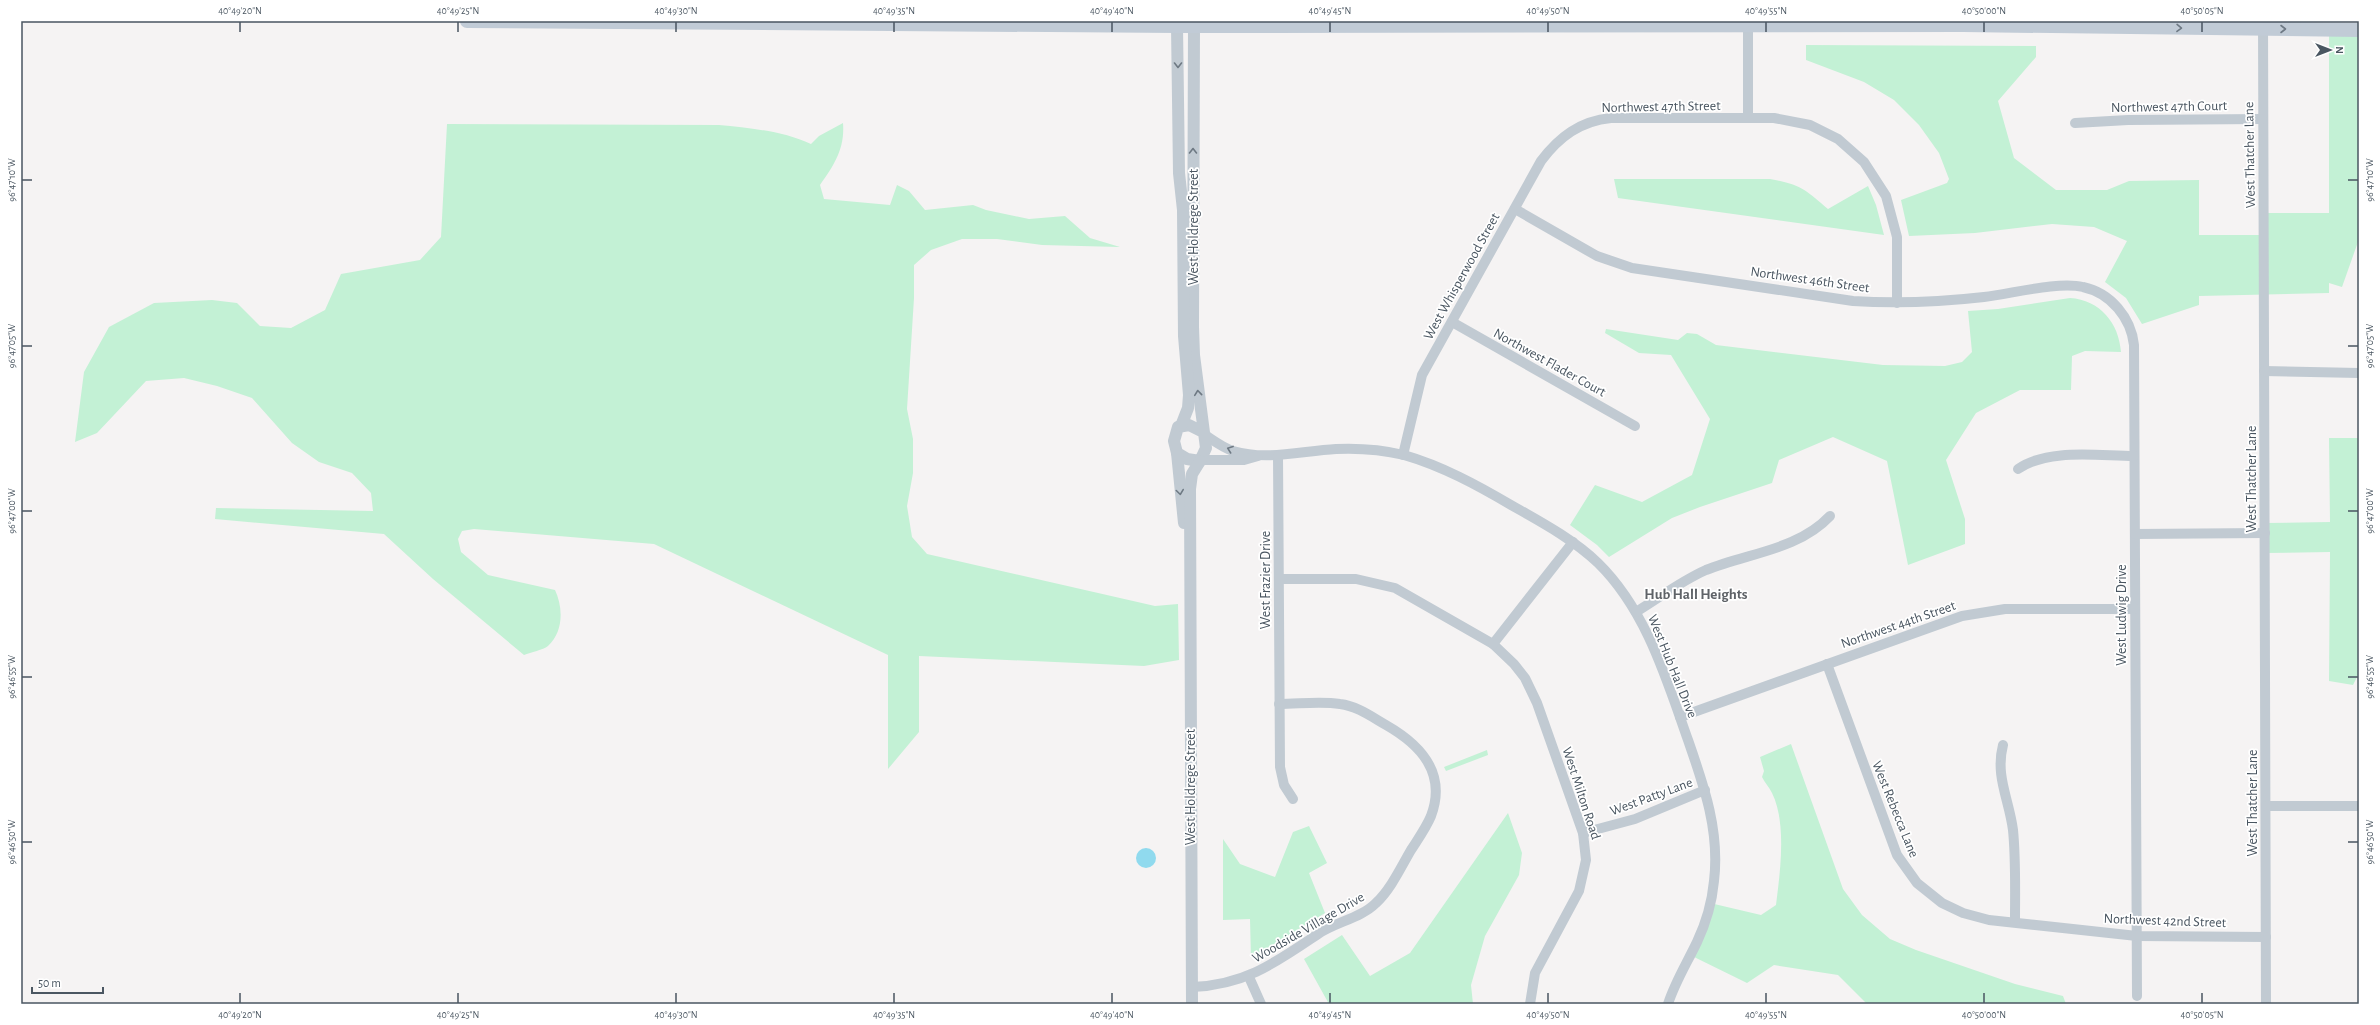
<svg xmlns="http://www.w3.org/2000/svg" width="2380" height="1025" font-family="'Alegreya Sans',sans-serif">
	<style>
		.green { fill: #c3f1d5 }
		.water { fill: #90daee }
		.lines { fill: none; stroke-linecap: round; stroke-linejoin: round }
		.minor { stroke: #c1cad2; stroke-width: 10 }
		.tertiary { stroke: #c1cad2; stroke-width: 12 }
		.secondary { stroke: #c1cbd6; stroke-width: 14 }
		.oneway { stroke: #6e7984 }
		.oneway2 { stroke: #6e7983 }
		.ticks { fill: none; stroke: #4a5661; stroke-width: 1.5 }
		.labels { text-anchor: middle; stroke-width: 3.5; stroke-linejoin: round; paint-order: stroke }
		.street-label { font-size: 14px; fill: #4a5661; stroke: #fff }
		.neighbourhood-label { font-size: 15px; font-weight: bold; fill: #5f6368; stroke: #fff }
		.neatline { fill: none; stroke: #4a5661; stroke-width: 1.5 }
		.ticks-label { font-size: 10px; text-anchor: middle; fill: #4a5661 }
	</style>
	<rect width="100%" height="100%" fill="#f5f3f3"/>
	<!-- green -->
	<g class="green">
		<path d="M 2329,29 L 2359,30 L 2359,239 L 2342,287 L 2329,283 L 2329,293 L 2199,296 L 2199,305 L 2142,324 L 2126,298 L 2105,282 L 2127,241 L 2094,227 L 2052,224 L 1975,233 L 1909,236 L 1901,200 L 1947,183 L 1949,179 L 1939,153 L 1919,125 L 1894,100 L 1864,82 L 1806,60 L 1806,45 L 2036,46 L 2036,57 L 1998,101 L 2014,158 L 2056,190 L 2107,190 L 2129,181 L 2199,180 L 2199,235 L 2263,235 L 2263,213 L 2329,213 Z"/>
		<path d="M 843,123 C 845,149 834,165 820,185 L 824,199 L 890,205 L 897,185 L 909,191 L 925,210 L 973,205 L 986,210 L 1029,219 L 1065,216 L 1090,238 L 1120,247 L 1042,245 L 997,239 L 962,239 L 931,250 L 914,265 L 914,298 L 907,409 L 913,439 L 913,473 L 907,506 L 912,537 L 927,554 L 1155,606 L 1178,604 L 1179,660 L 1144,666 L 919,656 L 919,732 L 888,769 L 888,655 L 654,544 L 474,529 L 462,531 L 458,539 L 461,552 L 488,575 L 555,590 C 563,607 564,631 548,646 C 543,650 531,652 524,655 L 433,579 L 384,534 L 215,519 L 216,508 L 373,511 L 371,493 L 352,473 L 319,462 L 292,443 L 252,398 L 217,386 L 184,378 L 146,381 L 97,433 L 75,442 L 84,372 L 109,327 L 154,303 L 212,300 L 237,303 L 260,326 L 291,328 L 325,310 L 341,274 L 420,260 L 441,237 L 447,124 L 719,125 C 750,128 783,131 811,144 L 819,136 Z"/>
		<path d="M 1614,179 L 1770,179 C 1800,184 1806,190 1828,209 L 1868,186 L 1876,205 L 1884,235 L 1618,198 Z"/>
		<path d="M 2070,298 C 2100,300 2119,323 2121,352 L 2085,351 L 2072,356 L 2071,390 L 2020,390 L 1976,413 L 1946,460 L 1965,519 L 1965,544 L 1908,565 L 1887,461 L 1833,437 L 1779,460 L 1772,483 L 1700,507 L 1672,518 L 1609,557 L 1597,545 L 1570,525 L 1595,485 L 1642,502 L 1692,475 L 1710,419 L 1671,355 L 1639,353 L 1605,333 L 1606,329 L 1678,340 L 1687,333 L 1697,334 L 1716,345 L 1883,365 L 1945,366 L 1962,362 L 1972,352 L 1968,311 L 1998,309 Z"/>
		<path d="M 2329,438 L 2359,438 L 2359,673 L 2353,685 L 2329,681 L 2330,552 L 2265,553 L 2265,523 L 2330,522 Z"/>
		<path d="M 1791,744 L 1843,889 L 1862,915 L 1890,939 L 1916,950 L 2015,984 L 2063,996 L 2066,1004 L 1867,1004 L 1838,975 L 1774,965 L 1747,983 L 1690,955 L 1710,903 L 1761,915 L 1776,905 C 1780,873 1787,823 1772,793 C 1769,787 1765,783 1762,777 L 1764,771 L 1760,757 Z"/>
		<path d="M 1487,750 L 1488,755 L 1446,771 L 1444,767 Z"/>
		<path d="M 1508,813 L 1522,853 L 1519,875 L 1485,936 L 1471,985 L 1473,1004 L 1329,1004 L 1304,959 L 1342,935 L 1370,976 L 1410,953 Z"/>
		<path d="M 1309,826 L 1327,863 L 1309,873 L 1325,913 L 1251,958 L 1250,919 L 1223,920 L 1223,839 L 1240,864 L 1275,877 L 1293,832 Z"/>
	</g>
	<!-- water -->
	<circle class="water" cx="1146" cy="858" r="10"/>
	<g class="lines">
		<!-- minor -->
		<g class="minor">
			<path d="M 1748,21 L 1748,118"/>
			<path d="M 2263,21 L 2266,1004"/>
			<path d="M 2075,123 L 2128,120 L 2262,119"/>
			<path d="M 1515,209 L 1597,256 L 1632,268 L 1853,301 C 1897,304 1940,302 1984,297 C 2011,294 2058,281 2083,287 C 2111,293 2131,318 2134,345 L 2137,996"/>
			<path d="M 1452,322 L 1635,426"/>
			<path d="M 2264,371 L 2359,373"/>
			<path d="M 1205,435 C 1214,441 1223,448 1233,451 C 1267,461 1301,451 1336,449 C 1358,448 1383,450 1404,455 C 1442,466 1477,485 1511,505 C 1541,522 1573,539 1598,563 C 1646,610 1666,678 1688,740 C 1704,786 1720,831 1714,881 C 1712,902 1706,923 1697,942 C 1687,963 1675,982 1668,1004"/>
			<path d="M 1403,455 L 1422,375 L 1541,161 C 1559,137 1580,121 1611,118 L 1774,118 L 1810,125 L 1838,139 L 1864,162 L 1886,196 L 1897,237 L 1897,303"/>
			<path d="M 1278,456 L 1280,767 L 1284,785 L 1293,799"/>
			<path d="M 1202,460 L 1244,460 L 1258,456"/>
			<path d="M 2018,469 C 2048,448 2098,456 2134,456"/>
			<path d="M 2135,534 L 2265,533"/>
			<path d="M 1279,579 L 1356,579 L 1395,588 L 1493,644 L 1514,664 L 1525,678 L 1537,703 L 1583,833 L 1586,860 L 1579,891 L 1535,973 L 1530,1004"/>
			<path d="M 1636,612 C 1659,598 1681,581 1706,570 C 1748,553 1798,550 1830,516"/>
			<path d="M 1493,644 L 1573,542"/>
			<path d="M 1827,664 L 1897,855 L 1917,883 L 1942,903 L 1963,913 L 1989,920 L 2137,936 L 2266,937"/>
			<path d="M 1680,717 L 1962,616 L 2005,609 L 2135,609"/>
			<path d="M 2003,745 C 1995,776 2009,799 2013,830 C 2016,860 2015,891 2015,922"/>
			<path d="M 2266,806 L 2359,806"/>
			<path d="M 1583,833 L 1635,819 L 1705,790"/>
			<path d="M 1249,977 L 1261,1004"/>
			<path d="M 1192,987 C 1245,985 1275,963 1318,934 C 1336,922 1361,918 1376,903 C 1391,889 1401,867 1411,850 C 1418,839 1426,828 1431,816 C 1447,773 1421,745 1386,725 C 1372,717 1357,706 1340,704 C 1320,701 1299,704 1279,704"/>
		</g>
		<!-- tertiary -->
		<g class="tertiary">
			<path d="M 1194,25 L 1193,327 L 1194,355 L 1206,448 L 1200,461 L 1187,459 L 1177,453 L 1174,441 L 1178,427 L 1189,425 L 1203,432"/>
			<path d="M 1177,26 L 1179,173 L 1183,210 L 1184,336 L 1189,395 L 1188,408 L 1181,426"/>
			<path d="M 1177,453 L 1184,523"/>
			<path d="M 1192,1004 L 1190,489 L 1192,474 L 1200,461"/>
		</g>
		<!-- secondary -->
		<path class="secondary" d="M 467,21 L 1177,26 L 1963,25 L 2359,30"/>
	</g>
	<!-- one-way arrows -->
	<defs><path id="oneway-chevron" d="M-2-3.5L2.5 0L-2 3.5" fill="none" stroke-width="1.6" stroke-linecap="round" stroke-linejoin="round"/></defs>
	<g class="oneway">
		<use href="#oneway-chevron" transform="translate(2179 28) rotate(1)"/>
		<use href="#oneway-chevron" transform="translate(2283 29)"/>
	</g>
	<g class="oneway2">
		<use href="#oneway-chevron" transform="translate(1178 65) rotate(90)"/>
		<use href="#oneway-chevron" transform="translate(1193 151) rotate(-90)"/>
		<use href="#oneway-chevron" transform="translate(1198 393) rotate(-96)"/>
		<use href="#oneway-chevron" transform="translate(1230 449) rotate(-160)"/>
		<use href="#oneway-chevron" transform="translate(1180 492) rotate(82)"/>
	</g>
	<!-- ticks -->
	<path class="ticks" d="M 240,22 L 240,32M 458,22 L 458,32M 676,22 L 676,32M 894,22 L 894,32M 1112,22 L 1112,32M 1330,22 L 1330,32M 1548,22 L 1548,32M 1766,22 L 1766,32M 1984,22 L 1984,32M 2202,22 L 2202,32M 22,180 L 32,180M 2348,180 L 2358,180M 22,346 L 32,346M 2348,346 L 2358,346M 22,511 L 32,511M 2348,511 L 2358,511M 22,677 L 32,677M 2348,677 L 2358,677M 22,842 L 32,842M 2348,842 L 2358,842M 240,993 L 240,1003M 458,993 L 458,1003M 676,993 L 676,1003M 894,993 L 894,1003M 1112,993 L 1112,1003M 1330,993 L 1330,1003M 1548,993 L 1548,1003M 1766,993 L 1766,1003M 1984,993 L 1984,1003M 2202,993 L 2202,1003"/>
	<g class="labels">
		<!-- street labels -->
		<g class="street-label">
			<text transform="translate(1661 106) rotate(-1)" y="5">Northwest 47th Street</text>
			<text transform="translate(2169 106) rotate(-1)" y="5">Northwest 47th Court</text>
			<text transform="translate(2249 155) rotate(-91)" y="5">West Thatcher Lane</text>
			<text transform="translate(1193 227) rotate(-90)" y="5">West Holdrege Street</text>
			<text transform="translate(1461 276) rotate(-61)" y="5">West Whisperwood Street</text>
			<text transform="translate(1810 279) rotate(8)" y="5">Northwest 46th Street</text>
			<text transform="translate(1550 362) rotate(29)" y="5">Northwest Flader Court</text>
			<text transform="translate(2251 479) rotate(-90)" y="5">West Thatcher Lane</text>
			<text transform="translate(1265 580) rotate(-90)" y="5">West Frazier Drive</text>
			<text transform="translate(2121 615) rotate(-90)" y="5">West Ludwig Drive</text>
			<text transform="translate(1898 624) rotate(-19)" y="5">Northwest 44th Street</text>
			<text transform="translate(1673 666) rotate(68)" y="5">West Hub Hall Drive</text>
			<text transform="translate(1190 787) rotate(-90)" y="5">West Holdrege Street</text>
			<text transform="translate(1582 793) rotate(72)" y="5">West Milton Road</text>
			<text transform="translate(1651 796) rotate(-20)" y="5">West Patty Lane</text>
			<text transform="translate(2252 803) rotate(-90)" y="5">West Thatcher Lane</text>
			<text transform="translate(1896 809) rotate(68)" y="5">West Rebecca Lane</text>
			<text transform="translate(2165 920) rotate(2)" y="5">Northwest 42nd Street</text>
			<text transform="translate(1308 927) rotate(-30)" y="5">Woodside Village Drive</text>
		</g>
		<!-- neighbourhood labels -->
		<g class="neighbourhood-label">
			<text x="1696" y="599">Hub Hall Heights</text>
		</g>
	</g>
	<!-- border -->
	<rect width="2380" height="1025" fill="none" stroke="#ffffff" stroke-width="44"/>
	<!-- north arrow -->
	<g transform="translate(2330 50) rotate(90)" stroke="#ffffff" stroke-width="3" paint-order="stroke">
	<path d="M0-3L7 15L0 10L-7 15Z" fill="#4a5661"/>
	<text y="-6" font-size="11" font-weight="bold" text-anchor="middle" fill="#4a5661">N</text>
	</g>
	<!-- scale -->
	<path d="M32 987v6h71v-6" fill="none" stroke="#4a5661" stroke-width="2"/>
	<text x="38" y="987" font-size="12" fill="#4a5661" stroke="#ffffff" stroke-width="3" paint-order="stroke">50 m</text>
	<rect x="22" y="22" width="2336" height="981" class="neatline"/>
	<g class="ticks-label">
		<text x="240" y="14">40°49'20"N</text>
		<text x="458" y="14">40°49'25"N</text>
		<text x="676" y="14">40°49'30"N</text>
		<text x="894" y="14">40°49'35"N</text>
		<text x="1112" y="14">40°49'40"N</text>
		<text x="1330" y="14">40°49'45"N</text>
		<text x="1548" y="14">40°49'50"N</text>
		<text x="1766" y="14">40°49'55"N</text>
		<text x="1984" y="14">40°50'00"N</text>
		<text x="2202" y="14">40°50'05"N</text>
		<text transform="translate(2369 180) rotate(-90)" y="4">96°47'10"W</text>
		<text transform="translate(11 180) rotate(-90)" y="4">96°47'10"W</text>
		<text transform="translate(2369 346) rotate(-90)" y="4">96°47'05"W</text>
		<text transform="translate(11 346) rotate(-90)" y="4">96°47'05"W</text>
		<text transform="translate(2369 511) rotate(-90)" y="4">96°47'00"W</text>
		<text transform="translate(11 511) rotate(-90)" y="4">96°47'00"W</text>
		<text transform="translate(2369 677) rotate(-90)" y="4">96°46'55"W</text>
		<text transform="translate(11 677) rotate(-90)" y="4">96°46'55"W</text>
		<text transform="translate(2369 842) rotate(-90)" y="4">96°46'50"W</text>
		<text transform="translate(11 842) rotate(-90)" y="4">96°46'50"W</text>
		<text x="240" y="1018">40°49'20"N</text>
		<text x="458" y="1018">40°49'25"N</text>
		<text x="676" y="1018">40°49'30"N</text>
		<text x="894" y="1018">40°49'35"N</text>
		<text x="1112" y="1018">40°49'40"N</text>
		<text x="1330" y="1018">40°49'45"N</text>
		<text x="1548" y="1018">40°49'50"N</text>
		<text x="1766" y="1018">40°49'55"N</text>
		<text x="1984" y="1018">40°50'00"N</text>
		<text x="2202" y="1018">40°50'05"N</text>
	</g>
</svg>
